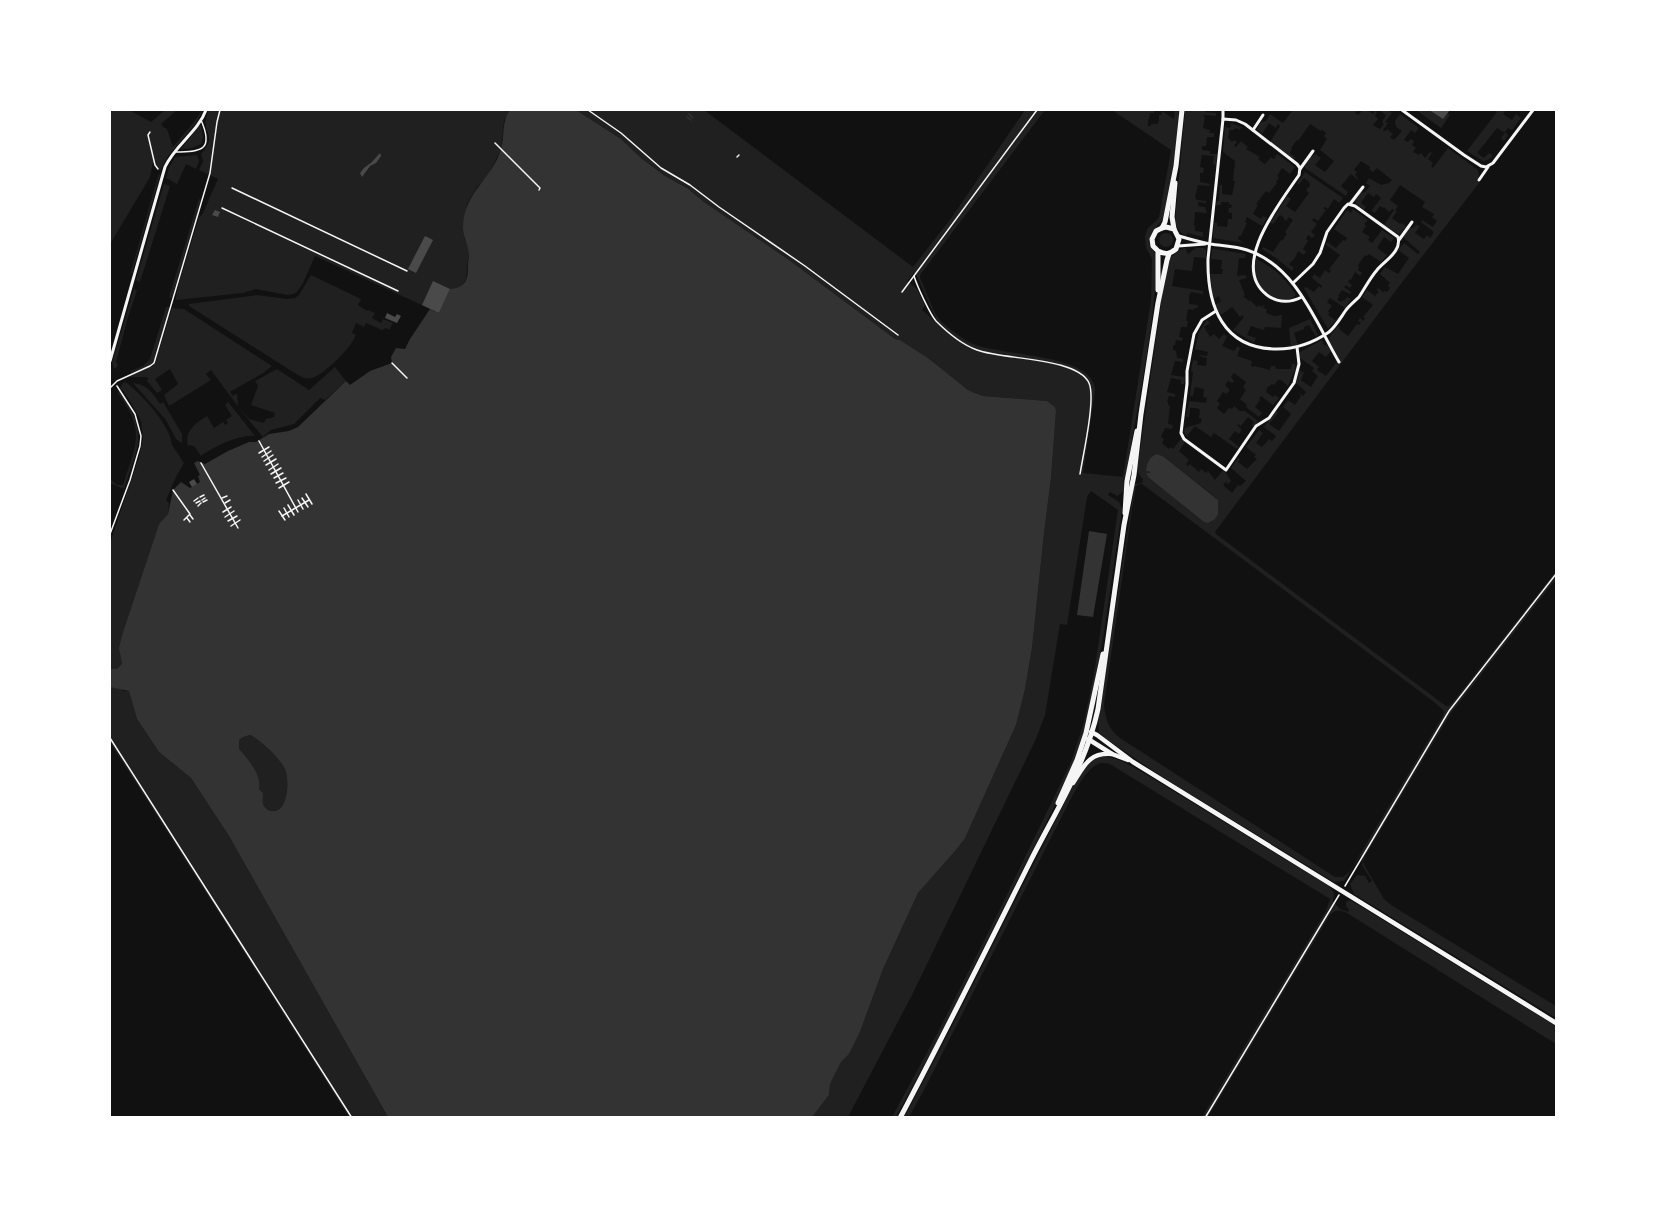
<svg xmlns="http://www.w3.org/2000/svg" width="1666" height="1227" font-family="'Space Grotesk',sans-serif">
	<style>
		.green { fill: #202020; fill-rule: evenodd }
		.water { fill: #333; fill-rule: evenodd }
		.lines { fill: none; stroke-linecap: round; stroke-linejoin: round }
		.stream { stroke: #333; stroke-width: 1.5 }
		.building { fill: #4a4a4a }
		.path { stroke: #f5f5f5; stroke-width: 1.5 }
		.service { stroke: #f5f5f5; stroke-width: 1.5 }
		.minor { stroke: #f5f5f5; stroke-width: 3 }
		.tertiary { stroke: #f5f5f5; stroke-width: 4.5 }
		.primary { stroke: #f5f5f5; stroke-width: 5 }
	</style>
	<rect width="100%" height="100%" fill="#111"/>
	<!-- green -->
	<g class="green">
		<path d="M 110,110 L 129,110 L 151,122 L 165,110 L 177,110 L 161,124 L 163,127 L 167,129 L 173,147 L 194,122 L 202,110 L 203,110 L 196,123 L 168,156 L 160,171 L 153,162 L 150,177 L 110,244 Z"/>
		<path d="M 209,110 L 510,110 L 504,121 L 501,149 L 487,178 L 477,187 L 467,204 L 463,228 L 465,241 L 469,250 L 466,280 L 459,288 L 450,289 L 439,313 L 315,256 L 303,283 L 297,292 L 293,294 L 288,295 L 256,289 L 243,293 L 176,300 L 176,297 L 179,283 L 199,217 L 202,215 L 218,179 L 199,170 L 203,161 L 201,154 C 217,136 204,135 206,120 C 206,116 208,113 209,110 Z"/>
		<path d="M 576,110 L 704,110 L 913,267 L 952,217 L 1025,110 L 1045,110 L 920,275 L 920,278 C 926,290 930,304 937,316 C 942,324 960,337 969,342 C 996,357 1093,352 1095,390 L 1083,473 L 1123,477 L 1151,300 L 1152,259 L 1146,248 L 1145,236 L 1148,228 L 1157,220 L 1159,217 L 1171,150 L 1112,110 L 1154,110 L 1154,113 L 1150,113 L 1149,119 L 1148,119 L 1148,126 L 1151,126 L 1151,124 L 1158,124 L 1158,122 L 1159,121 L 1159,115 L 1161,115 L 1162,111 L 1174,119 L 1175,110 L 1179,110 L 1175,154 L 1164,216 C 1160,227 1145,232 1151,246 C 1153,251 1156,254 1157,260 C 1154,333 1137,405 1126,478 L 1124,478 L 1123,482 L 1125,483 L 1124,491 L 1117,496 L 1110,492 L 1108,495 L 1119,502 L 1122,509 L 1103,639 L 1088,718 L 1072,767 L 1054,807 L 934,1047 L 896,1117 L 892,1117 L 937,1034 L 1000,909 L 1071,762 L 1084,722 L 1094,674 L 1118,510 L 1091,491 L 1087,497 L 1067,625 L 1060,624 L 1045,715 L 1035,741 L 912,995 L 848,1117 L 812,1117 L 829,1095 L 830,1084 L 841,1062 L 849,1054 L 860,1032 L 883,969 L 918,893 L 956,850 L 965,837 L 1016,725 L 1025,689 L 1032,648 L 1044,533 L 1051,478 L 1056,411 L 1055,407 L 1047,401 L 983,396 L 975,393 L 968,390 L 928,358 L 900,340 L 895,339 L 789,260 L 704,202 L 687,188 L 665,176 L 641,158 L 621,139 ZM 913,274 L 917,276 L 936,319 L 935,321 L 922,310 L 925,305 L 917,289 L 907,281 Z"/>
		<path d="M 1185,110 L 1205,110 L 1205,112 L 1216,113 L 1216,116 L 1204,115 L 1203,116 L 1205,117 L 1203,128 L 1210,130 L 1209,133 L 1214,133 L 1214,137 L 1207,137 L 1206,146 L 1202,146 L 1202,150 L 1210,151 L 1210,154 L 1217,154 L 1216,165 L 1213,164 L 1214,156 L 1202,155 L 1200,167 L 1204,168 L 1203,173 L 1200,173 L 1200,182 L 1210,184 L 1209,186 L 1198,185 L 1195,197 L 1197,200 L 1206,201 L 1206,203 L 1198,202 L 1198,206 L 1205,207 L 1207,213 L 1195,212 L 1194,225 L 1195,226 L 1195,231 L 1203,232 L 1203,237 L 1188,233 L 1186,236 C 1180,233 1177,228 1175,222 Z"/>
		<path d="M 1291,110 L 1344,110 L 1345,111 L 1347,110 L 1358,110 L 1355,113 L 1358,115 L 1363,110 L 1367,110 L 1373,114 L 1375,111 L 1377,112 L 1375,116 L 1378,119 L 1373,125 L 1380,129 L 1384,124 L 1382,122 L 1386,115 L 1379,110 L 1388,110 L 1392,113 L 1385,122 L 1388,123 L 1383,130 L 1386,131 L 1387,129 L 1393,134 L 1390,137 L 1394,140 L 1402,131 L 1396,127 L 1395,121 L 1400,114 L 1419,128 L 1415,133 L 1411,130 L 1404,140 L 1408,142 L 1411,139 L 1414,141 L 1412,145 L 1416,148 L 1413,152 L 1419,155 L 1421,153 L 1425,158 L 1430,152 L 1432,153 L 1428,159 L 1433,163 L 1431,166 L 1433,168 L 1448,148 L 1478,170 L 1479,177 L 1477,180 L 1479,183 L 1397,289 L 1215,532 L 1216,534 L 1446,706 L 1449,706 L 1453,702 L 1556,571 L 1556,579 L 1451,713 L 1365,856 L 1363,863 L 1384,899 L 1391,905 L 1556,1006 L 1556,1018 L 1354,894 L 1350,884 L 1357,875 L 1365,876 L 1369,883 L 1372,881 L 1362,865 L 1363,858 L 1360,856 L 1344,881 L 1334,882 L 1164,778 L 1105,738 L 1099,732 L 1098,719 L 1135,484 L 1142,483 L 1143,480 L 1137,471 L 1165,276 L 1169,259 L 1178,251 L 1185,248 L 1188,254 L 1196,248 L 1204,248 L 1206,250 L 1206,258 L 1194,257 L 1192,271 L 1175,269 L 1172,286 L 1203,291 L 1203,294 L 1191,292 L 1189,296 L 1189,304 L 1198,305 L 1197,308 L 1194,308 L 1194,310 L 1188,309 L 1186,321 L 1188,321 L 1187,327 L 1181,327 L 1179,337 L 1183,338 L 1182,341 L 1176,340 L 1175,345 L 1173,345 L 1173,350 L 1176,351 L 1177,358 L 1183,359 L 1183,362 L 1175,361 L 1171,375 L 1185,377 L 1184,384 L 1181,384 L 1181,380 L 1171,378 L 1167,392 L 1175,394 L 1175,397 L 1169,396 L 1167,401 L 1168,402 L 1168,405 L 1170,406 L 1168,424 L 1173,425 L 1172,429 L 1165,428 L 1161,437 L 1164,439 L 1162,443 L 1169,449 L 1171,447 L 1173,449 L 1181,439 L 1185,442 L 1179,451 L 1189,460 L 1186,464 L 1188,466 L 1190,464 L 1199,472 L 1201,469 L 1206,473 L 1208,471 L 1215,480 L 1223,470 L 1226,473 L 1231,481 L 1228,484 L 1226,482 L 1223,485 L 1232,493 L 1238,485 L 1240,486 L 1246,481 L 1231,468 L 1238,458 L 1240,459 L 1238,462 L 1247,469 L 1257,459 L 1254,457 L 1256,455 L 1246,447 L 1259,430 L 1263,433 L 1256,443 L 1262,447 L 1269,439 L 1272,441 L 1276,436 L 1264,427 L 1276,411 L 1278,413 L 1269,424 L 1279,431 L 1291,414 L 1283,407 L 1288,400 L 1295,405 L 1301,396 L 1298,392 L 1303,396 L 1306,392 L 1296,383 L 1300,370 L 1304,373 L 1301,380 L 1311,387 L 1318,376 L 1312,371 L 1314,368 L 1300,358 L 1300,352 L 1322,340 L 1324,345 L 1328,346 L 1331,351 L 1326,357 L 1319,352 L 1312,361 L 1319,367 L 1317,370 L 1326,376 L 1339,359 L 1329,341 L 1331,334 L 1338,326 L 1340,327 L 1339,329 L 1348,336 L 1357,324 L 1359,325 L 1361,323 L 1358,321 L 1360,318 L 1363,321 L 1365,318 L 1363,317 L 1373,305 L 1362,297 L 1367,290 L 1375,296 L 1379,292 L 1377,290 L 1378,288 L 1383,292 L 1385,291 L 1387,292 L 1390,288 L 1388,286 L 1390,283 L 1380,274 L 1385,267 L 1398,274 L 1409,258 L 1398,250 L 1404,243 L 1418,254 L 1420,252 L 1404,238 L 1404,236 L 1409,228 L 1413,228 L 1416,225 L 1420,226 L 1415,233 L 1424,239 L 1427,235 L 1430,238 L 1434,232 L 1421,222 L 1422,220 L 1433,227 L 1437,221 L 1432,217 L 1434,214 L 1422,207 L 1425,202 L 1400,185 L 1390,200 L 1398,206 L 1395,210 L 1397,211 L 1392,218 L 1400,224 L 1402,223 L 1406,226 L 1400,234 L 1398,234 L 1384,225 L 1394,210 L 1392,209 L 1389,212 L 1384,207 L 1383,208 L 1380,206 L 1375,213 L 1371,211 L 1381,198 L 1376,194 L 1374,197 L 1368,193 L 1361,203 L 1366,207 L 1364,210 L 1356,204 L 1355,200 L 1360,193 L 1365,192 L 1370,186 L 1366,183 L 1369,178 L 1381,185 L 1389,183 L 1392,180 L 1377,168 L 1373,172 L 1369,169 L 1370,167 L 1361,161 L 1354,170 L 1357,172 L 1355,175 L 1358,178 L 1357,179 L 1351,174 L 1341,186 L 1348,192 L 1346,196 L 1305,168 L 1305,165 L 1310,157 L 1316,154 L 1321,158 L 1315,165 L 1325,172 L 1334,161 L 1320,150 L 1327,139 L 1324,136 L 1326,133 L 1322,130 L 1321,131 L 1310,124 L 1298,141 L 1297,140 L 1291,148 L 1292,149 L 1290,153 L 1296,158 L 1294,159 L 1270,142 L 1280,126 L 1278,124 L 1276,128 L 1269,123 L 1262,134 L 1257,129 L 1261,122 L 1266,121 L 1270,114 L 1283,123 L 1292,111 ZM 1164,457 L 1216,498 L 1208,523 L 1204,522 L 1149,478 L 1149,471 ZM 1140,484 L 1142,484 L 1434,702 L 1444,711 L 1443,716 L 1350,871 L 1343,877 L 1335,877 L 1120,738 C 1109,730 1105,718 1104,705 L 1132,509 L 1136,486 Z"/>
		<path d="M 1416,110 L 1429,110 L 1443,119 L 1447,113 L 1450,115 L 1441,128 Z"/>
		<path d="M 1494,110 L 1506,110 L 1503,114 L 1512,120 L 1516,114 L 1521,118 L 1512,130 L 1508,128 L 1505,132 L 1508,135 L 1504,141 L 1501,138 L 1505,133 L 1497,128 L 1477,153 L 1484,158 L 1489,153 L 1493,156 L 1488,160 L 1483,161 L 1467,151 L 1497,112 Z"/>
		<path d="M 1231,123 L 1242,127 L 1239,130 L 1236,128 L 1234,130 L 1229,130 L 1228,138 L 1232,142 L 1234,140 L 1237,142 L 1234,146 L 1236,147 L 1241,141 L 1248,147 L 1246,149 L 1260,157 L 1258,159 L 1265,164 L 1271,157 L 1274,159 L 1277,154 L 1295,167 L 1290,174 L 1282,168 L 1277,176 L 1279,178 L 1276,182 L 1277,183 L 1269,193 L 1266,191 L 1256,204 L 1258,205 L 1253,214 L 1261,219 L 1263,216 L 1267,218 L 1262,226 L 1247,217 L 1245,222 L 1247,223 L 1241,236 L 1239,236 L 1238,239 L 1244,243 L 1213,238 L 1214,223 L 1217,223 L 1217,226 L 1227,227 L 1228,219 L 1232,219 L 1232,213 L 1228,212 L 1229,208 L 1231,208 L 1232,205 L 1229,204 L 1229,202 L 1221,202 L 1221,205 L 1216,205 L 1217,201 L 1219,201 L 1220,185 L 1222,185 L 1222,194 L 1232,195 L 1235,181 L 1233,181 L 1235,161 L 1223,152 L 1225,127 L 1230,128 Z"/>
		<path d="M 199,126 L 201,126 L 203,137 L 201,144 L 192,148 L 181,149 Z"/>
		<path d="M 197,155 L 199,161 L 196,169 L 186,164 L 177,184 L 166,178 L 169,168 L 175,157 Z"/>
		<path d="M 1305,172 L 1343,198 L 1339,203 L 1334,199 L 1328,209 L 1325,207 L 1323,208 L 1326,210 L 1318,221 L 1314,218 L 1312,220 L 1317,224 L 1311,232 L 1315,235 L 1312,238 L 1308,235 L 1306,239 L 1308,241 L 1303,249 L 1306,252 L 1304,255 L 1298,251 L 1295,258 L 1289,264 L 1294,268 L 1292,271 L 1276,258 L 1262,249 L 1263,247 L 1273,252 L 1281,240 L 1282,241 L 1287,234 L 1285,232 L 1293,220 L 1289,217 L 1286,221 L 1284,219 L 1284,218 L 1280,215 L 1273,224 L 1270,223 L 1287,196 L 1291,199 L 1286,206 L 1295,212 L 1309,193 L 1306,190 L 1310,186 L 1309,182 L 1304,178 L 1299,184 L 1297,183 Z"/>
		<path d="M 159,173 L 160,175 L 132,273 L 130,275 Z"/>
		<path d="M 164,184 L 170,186 L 140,282 L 136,280 Z"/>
		<path d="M 199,199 L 201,200 L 172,298 L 169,297 Z"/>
		<path d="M 1353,209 L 1368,220 L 1364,224 L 1366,226 L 1362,232 L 1370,237 L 1368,240 L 1372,243 L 1382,230 L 1394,238 L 1391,242 L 1384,237 L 1377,248 L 1387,255 L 1381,262 L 1369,254 L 1367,256 L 1365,255 L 1358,265 L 1359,267 L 1358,270 L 1362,273 L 1360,276 L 1355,272 L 1351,280 L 1350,279 L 1348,282 L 1352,285 L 1350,288 L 1346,285 L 1344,287 L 1351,292 L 1350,294 L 1342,290 L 1338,296 L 1339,297 L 1337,300 L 1341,302 L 1343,300 L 1344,301 L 1347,297 L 1351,299 L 1345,308 L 1330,298 L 1327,302 L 1332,306 L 1328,311 L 1329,313 L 1328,315 L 1335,320 L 1342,314 L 1328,329 L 1304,288 L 1306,287 L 1314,292 L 1319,286 L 1321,288 L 1322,286 L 1312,278 L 1314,274 L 1320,278 L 1325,270 L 1329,273 L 1331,271 L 1329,269 L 1340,255 L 1326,245 L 1327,242 L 1336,248 L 1343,240 L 1345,241 L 1347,238 L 1334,229 L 1347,210 L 1351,213 Z"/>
		<circle cx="1166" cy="240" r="7"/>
		<path d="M 1214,249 L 1246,254 L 1245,258 L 1239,258 L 1237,276 L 1245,275 L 1247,278 L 1239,280 L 1245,295 L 1243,296 L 1249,301 L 1250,300 L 1257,307 L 1259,305 L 1261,307 L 1265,304 L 1263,308 L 1267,309 L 1266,313 L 1274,316 L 1282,315 L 1281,328 L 1265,327 L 1264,330 L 1251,326 L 1247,335 L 1256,338 L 1254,343 L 1233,330 L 1244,317 L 1242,315 L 1240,317 L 1232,307 L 1221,315 L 1215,305 L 1221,302 L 1219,296 L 1213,299 L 1210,274 L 1222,274 L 1223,269 L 1221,269 L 1222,260 L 1211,259 L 1212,250 Z"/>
		<path d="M 1256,259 C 1273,267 1286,279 1296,295 C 1283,308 1261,292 1256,278 C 1254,272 1255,265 1256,259 Z"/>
		<path d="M 311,275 L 361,299 L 358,305 L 367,311 L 368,310 L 375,313 L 372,318 L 381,323 L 383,319 L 393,323 L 389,330 L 386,328 L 382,330 L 366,323 L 364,327 L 356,323 L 352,333 L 356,335 C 351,348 325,374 312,378 C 307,379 303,378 298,375 L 189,306 L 189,304 L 257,295 L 287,299 L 295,298 L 299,295 Z"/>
		<path d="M 134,289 L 137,290 L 128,317 L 116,362 L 118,364 L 117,367 L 114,369 L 112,363 Z"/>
		<path d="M 166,307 L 169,307 L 169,310 L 153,363 L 149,366 L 131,373 L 131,371 L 143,366 L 150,359 Z"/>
		<path d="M 172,308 L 184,309 L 272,366 L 263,373 L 230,392 L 233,396 L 237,393 L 238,406 L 249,419 L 264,423 L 266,419 L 274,417 L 275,413 L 251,405 L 258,386 L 255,381 L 277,369 L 309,390 L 335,367 L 346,381 L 325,400 L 320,398 L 294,424 L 271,430 L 263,437 C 244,415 228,393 211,370 L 206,374 L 211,380 L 169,406 L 164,395 L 178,384 L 170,369 L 155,379 L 162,390 L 157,393 L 147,381 L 148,379 L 147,377 L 129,377 L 155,364 Z"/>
		<path d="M 1310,319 L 1318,335 L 1316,337 L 1309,325 L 1304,327 L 1304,329 L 1294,333 L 1298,345 L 1291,347 L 1289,328 Z"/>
		<path d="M 1207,320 L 1210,323 L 1204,327 L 1210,337 L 1214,334 L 1219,339 L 1224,334 L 1227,337 L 1222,346 L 1234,351 L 1238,346 L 1240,348 L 1237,356 L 1252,361 L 1251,366 L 1254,367 L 1254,366 L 1270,370 L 1271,366 L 1275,366 L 1276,369 L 1291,369 L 1292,364 L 1295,364 L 1295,369 L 1288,386 L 1281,380 L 1278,380 L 1274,385 L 1272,384 L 1267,388 L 1266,392 L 1273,397 L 1275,395 L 1279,398 L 1273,405 L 1261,396 L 1259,399 L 1260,400 L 1255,407 L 1262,413 L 1259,417 L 1247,408 L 1246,404 L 1240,399 L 1246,390 L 1243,387 L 1246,382 L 1234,373 L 1231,377 L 1234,381 L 1232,383 L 1228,381 L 1225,385 L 1230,390 L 1226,394 L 1223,392 L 1217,401 L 1220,404 L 1217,408 L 1224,414 L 1229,408 L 1232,409 L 1234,406 L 1240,411 L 1245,411 L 1258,421 L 1254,427 L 1252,425 L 1254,422 L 1248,417 L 1241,426 L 1238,424 L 1237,425 L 1242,430 L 1239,434 L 1235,431 L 1229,439 L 1239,447 L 1237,449 L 1214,433 L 1211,437 L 1195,426 L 1187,436 L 1184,432 L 1185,428 L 1201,423 L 1202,419 L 1199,418 L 1200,410 L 1197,408 L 1190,408 L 1189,417 L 1186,417 L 1189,401 L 1206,403 L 1207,398 L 1203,397 L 1204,389 L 1195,387 L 1193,396 L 1190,396 L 1193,372 L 1191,371 L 1193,360 L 1198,361 L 1197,365 L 1206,366 L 1207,358 L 1199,356 L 1199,355 L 1207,356 L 1208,352 L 1195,349 L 1199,332 Z"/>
		<path d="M 125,382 C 141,393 171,426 172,445 L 184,463 L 176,477 L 166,500 L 169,503 L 168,514 L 159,524 L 123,632 L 120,652 L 122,664 L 123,691 L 129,691 L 137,719 L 159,752 L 191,778 L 229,836 L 388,1117 L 349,1117 L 110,742 L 110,543 L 139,457 L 143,439 L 141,421 L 130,401 L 122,389 L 120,392 C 149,434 138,445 124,489 L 110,483 L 110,479 L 117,485 L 123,485 C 136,444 146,431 118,393 L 123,383 Z"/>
		<path d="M 133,383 C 146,384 153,393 160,404 L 163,402 L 182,434 L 182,443 L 176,439 L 166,420 Z"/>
		<path d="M 228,402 L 255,436 C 240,434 213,447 201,456 L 195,447 L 190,445 L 188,446 C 184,431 196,423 207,416 L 214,428 L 223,422 L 225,425 L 228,423 L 226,420 L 232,416 L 225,405 Z"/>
		<path d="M 250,735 C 261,740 283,761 286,772 C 289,782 288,813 272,811 C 270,811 266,808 264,806 C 262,803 263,797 263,793 L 259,789 C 260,774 249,759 239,749 L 239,740 L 243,737 Z"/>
		<path d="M 1105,756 L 1122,761 L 1152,778 L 1329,886 L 1334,893 L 1333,901 L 1340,909 L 1348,912 L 1349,910 L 1346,906 L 1346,902 L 1350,900 L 1556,1026 L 1556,1044 L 1347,913 C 1340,910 1336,909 1330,915 L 1208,1117 L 1202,1117 L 1326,911 L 1330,899 L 1118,769 C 1114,766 1109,763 1104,763 C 1089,762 1076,790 1069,802 L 924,1090 L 909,1117 L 904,1118 L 950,1030 L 1072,788 C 1081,774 1088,758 1105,756 Z"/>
	</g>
	<!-- water -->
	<g class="water">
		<path d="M 510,110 L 576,110 L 621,139 L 641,158 L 665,176 L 687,188 L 704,202 L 789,260 L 895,339 L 900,340 L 928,358 L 968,390 L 975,393 L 983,396 L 1047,401 L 1055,407 L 1056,411 L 1051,478 L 1044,533 L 1032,648 L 1025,689 L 1016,725 L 965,838 L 956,850 L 918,893 L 883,969 L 860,1032 L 849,1054 L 841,1062 L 830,1084 L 829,1095 L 812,1117 L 388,1117 L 229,836 L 191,778 L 159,752 L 137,719 L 129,691 L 110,687 L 110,669 L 117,669 L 122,664 L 119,648 L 123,632 L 159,524 L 168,514 L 173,490 L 181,482 L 190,488 L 200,482 L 198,476 L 200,475 L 194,463 L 198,461 L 205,464 L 228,451 L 249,442 L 256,442 L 269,434 L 289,431 L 298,427 L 346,381 L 350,385 L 370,371 L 392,363 L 391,357 L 396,348 L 405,349 L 410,339 L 430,309 L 439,313 L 450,289 C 468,287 468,278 468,263 C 469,258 469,253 468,249 C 466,241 463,235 463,227 C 464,191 492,180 501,149 C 505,135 501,122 510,110 ZM 250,735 C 261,740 283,761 286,772 C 289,782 288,813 272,811 C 270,811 266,809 264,806 C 262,803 263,797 263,793 L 259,789 C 262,776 248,758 239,749 L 239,740 L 243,737 Z"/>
		<path d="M 1157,454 L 1164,457 L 1218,500 L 1218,514 L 1215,519 L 1208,523 L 1204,522 L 1149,478 L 1146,473 L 1150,473 L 1149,471 L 1146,471 C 1147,463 1149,457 1157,454 Z"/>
		<path d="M 1089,531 L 1107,534 L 1093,617 L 1077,615 Z"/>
	</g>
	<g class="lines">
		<!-- stream -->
		<g class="stream">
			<path d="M 689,114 L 693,118"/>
			<path d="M 687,117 L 691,120"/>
		</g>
	</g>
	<!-- building -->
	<g class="building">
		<path d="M 1429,110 L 1450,110 L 1443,119 Z"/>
		<path d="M 380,153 L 381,156 L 376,163 L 370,166 L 362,177 L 360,173 L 364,168 L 372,162 Z"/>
		<path d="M 215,210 L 220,212 L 218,217 L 212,215 Z"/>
		<path d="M 425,236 L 433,240 L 416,273 L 408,269 Z"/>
		<path d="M 433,281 L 450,289 L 439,313 L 422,305 Z"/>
		<path d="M 387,313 L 395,317 L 397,314 L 401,316 L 397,323 L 385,318 Z"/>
		<path d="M 194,479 L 197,484 L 192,487 L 189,482 Z"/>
	</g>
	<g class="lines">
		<!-- path -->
		<g class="path">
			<path d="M 588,110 L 621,133 L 661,168 L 690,185 L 719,207 L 805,266 L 898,335"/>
			<path d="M 150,132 L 148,135 L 155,165 L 158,169"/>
			<path d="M 495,143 L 540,188 L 539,190"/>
			<path d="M 737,157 L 739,155"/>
			<path d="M 232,188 L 407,271"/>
			<path d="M 222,208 L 398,291"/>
			<path d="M 392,363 L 407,378"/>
			<path d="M 110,388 L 117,381 L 150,366 L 154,363 L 210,173 L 217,122 L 220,110"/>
			<path d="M 259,441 L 298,512"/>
			<path d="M 259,453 L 269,447"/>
			<path d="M 262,457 L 271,451"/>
			<path d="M 264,461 L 273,455"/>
			<path d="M 201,463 L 238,528"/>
			<path d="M 266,465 L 276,459"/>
			<path d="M 269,470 L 278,464"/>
			<path d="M 271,474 L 281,468"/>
			<path d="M 274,478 L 283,473"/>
			<path d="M 276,483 L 286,478"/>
			<path d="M 279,488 L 289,482"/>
			<path d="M 173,490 L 190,514 L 184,520"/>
			<path d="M 306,494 L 312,504"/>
			<path d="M 200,497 L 204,495"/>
			<path d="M 222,498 L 227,496"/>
			<path d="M 302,498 L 308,507"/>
			<path d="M 202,500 L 205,498"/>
			<path d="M 298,500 L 303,509"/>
			<path d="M 194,501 L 198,498"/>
			<path d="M 203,502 L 207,500"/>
			<path d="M 196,503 L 200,501"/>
			<path d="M 225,503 L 230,500"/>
			<path d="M 288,505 L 294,515"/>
			<path d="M 198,506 L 201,503"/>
			<path d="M 284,508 L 289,517"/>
			<path d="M 279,511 L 285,520"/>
			<path d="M 223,512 L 231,507"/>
			<path d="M 190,515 L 193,519"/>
			<path d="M 282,516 L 309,500"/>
			<path d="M 225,517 L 234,511"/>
			<path d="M 187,518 L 190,522"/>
			<path d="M 228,521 L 237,516"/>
			<path d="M 231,526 L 240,520"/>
			<path d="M 110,534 L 130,480 L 140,446 L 141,436 L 135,414 L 117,386"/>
			<path d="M 110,738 L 352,1118"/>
			<path d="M 1345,886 L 1449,711 L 1556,574"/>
			<path d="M 1205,1118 L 1339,895"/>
		</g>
		<!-- service -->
		<g class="service">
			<path d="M 175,152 C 202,152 214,150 201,120"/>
			<path d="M 914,276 C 917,286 930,314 936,321 C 947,332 963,345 977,350 C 1003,360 1077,357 1089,383 C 1096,399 1083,455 1080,474"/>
			<path d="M 902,292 L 1037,110"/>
		</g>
		<!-- minor -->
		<g class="minor">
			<path d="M 1223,110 L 1223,119"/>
			<path d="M 1402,110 L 1464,155 L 1481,166 L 1486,167 L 1493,163 L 1533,110"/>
			<path d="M 1253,130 L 1263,115"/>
			<path d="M 1300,169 L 1313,151"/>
			<path d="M 1479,180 L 1488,167"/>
			<path d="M 1350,204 L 1363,187"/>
			<path d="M 1179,236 C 1189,239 1200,242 1210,244 C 1223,246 1235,246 1247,250 C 1296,266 1315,321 1339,362"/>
			<path d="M 1399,240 L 1412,222"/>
			<path d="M 1178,246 L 1205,244"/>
			<path d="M 1293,283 L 1313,264 L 1320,253 L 1327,232 L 1344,208 L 1348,204 L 1355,206 L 1398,237 C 1402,252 1384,261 1377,270 C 1370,278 1365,288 1359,297 C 1355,301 1350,305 1346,310 C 1341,317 1336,326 1329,332 C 1313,343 1296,349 1277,349 C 1223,349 1207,306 1208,259 L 1223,119 L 1236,120 L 1245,124 L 1297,164 L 1300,168 L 1299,175 C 1280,203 1229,266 1267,295 C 1278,303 1290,303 1302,297"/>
			<path d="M 1216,311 L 1202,320 L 1194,334 L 1187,371 L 1187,384 L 1181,433 L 1184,439 L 1226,470 L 1256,426 L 1269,418 L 1294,383 L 1299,364 L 1297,347"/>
			<path d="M 110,361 L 165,167 C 175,145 198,132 206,110"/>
		</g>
		<!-- tertiary -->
		<g class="tertiary">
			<path d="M 1091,732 L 1097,735 L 1133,762 L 1556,1023"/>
			<path d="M 1088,739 L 1112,754 L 1128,760"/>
			<path d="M 1073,783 C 1084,766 1089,752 1112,754"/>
		</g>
		<!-- primary -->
		<g class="primary">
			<path d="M 1162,228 L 1165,222 L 1176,166 L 1182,110"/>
			<path d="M 1174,229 L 1172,217 L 1175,183"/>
			<path d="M 1158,251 C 1165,255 1170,254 1176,249 L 1179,239 L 1174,229 L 1166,227 L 1162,228 L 1156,231 L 1152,239 L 1153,246 L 1158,251 L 1158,290"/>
			<path d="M 1125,513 L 1127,481 L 1137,431"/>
			<path d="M 1058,803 L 1077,760 L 1086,733 L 1103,654"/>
			<path d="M 900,1118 C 945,1033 987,948 1030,862 C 1055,812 1086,765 1098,709 L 1124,525 L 1134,475 L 1141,414 L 1158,303 L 1167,260 L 1169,254"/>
		</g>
	</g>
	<!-- border -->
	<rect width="1666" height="1227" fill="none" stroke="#ffffff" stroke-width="222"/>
</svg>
